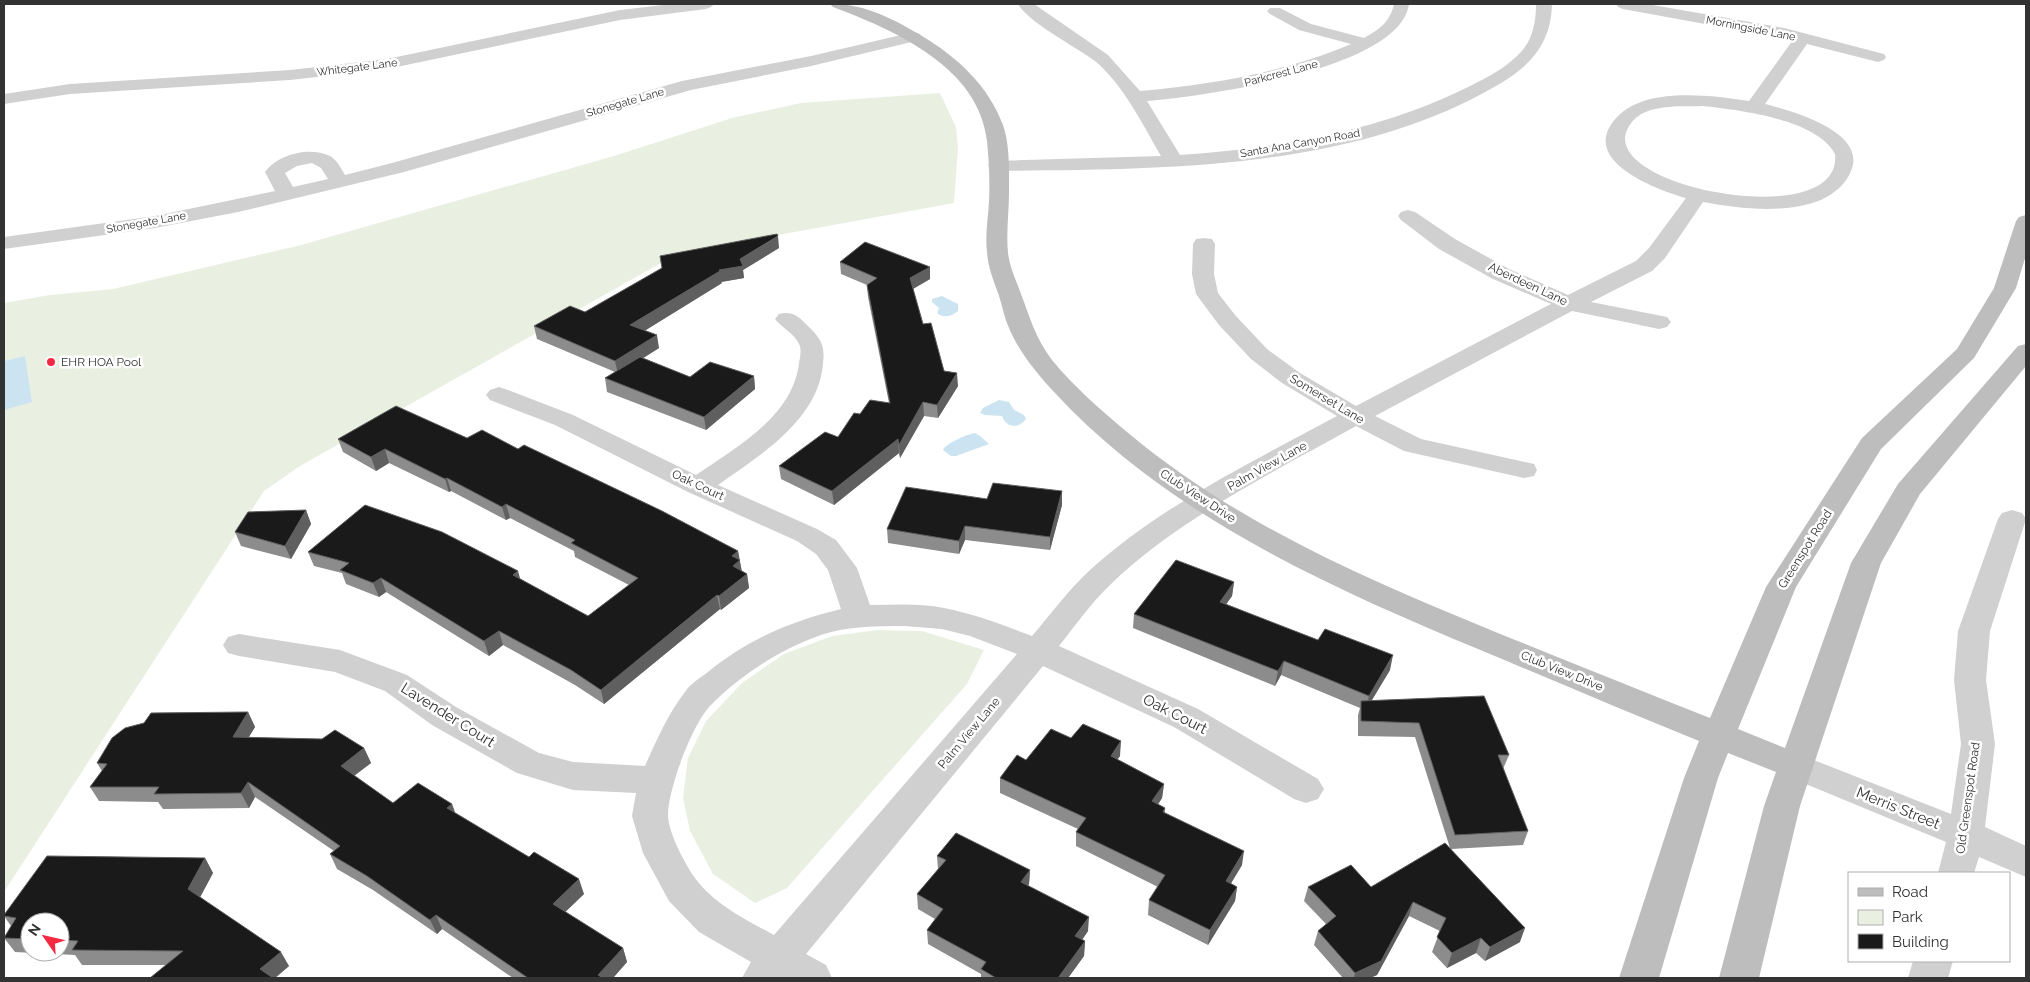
<svg xmlns="http://www.w3.org/2000/svg" width="2030" height="982" font-family="Raleway,sans-serif">
	<style>
		.green { fill: #eaf0e1 }
		.water { fill: #cce4f1 }
		.lines { fill: none; stroke-linecap: round; stroke-linejoin: round }
		.street { fill: #d0d0d0; fill-rule: evenodd }
		.secondary { fill: #bdbdbd; fill-rule: evenodd }
		.wall { fill: #8c8c8c; fill-rule: evenodd }
		.shaded-wall { fill: #5f5f5f }
		.building { fill: #1a1a1a; stroke: #5f5f5f }
		.poi-dot { fill: #f52a42; stroke: #fff; stroke-width: 2 }
		.labels { text-anchor: middle; stroke-width: 5; stroke-linejoin: round; paint-order: stroke }
		.far-street-label { font-size: 11px; fill: #333; stroke: #fff }
		.street-label { font-size: 12px; fill: #333; stroke: #fff }
		.poi-label { font-size: 12px; fill: #333; stroke: #fff; text-anchor: start }
		.near-street-label { font-size: 15px; fill: #333; stroke: #fff }
	</style>
	<rect width="100%" height="100%" fill="#fff"/>
	<!-- green -->
	<g class="green">
		<path d="M 940,93 L 956,127 L 958,149 L 954,203 L 679,253 L 300,466 L 264,491 L 4,892 L 4,303 L 50,295 L 113,289 L 301,245 L 614,156 L 732,118 L 801,103 Z"/>
		<path d="M 878,630 L 922,631 L 984,650 L 967,684 L 787,888 L 755,903 L 713,874 L 690,831 L 683,798 L 688,758 L 706,721 L 742,683 L 784,654 L 832,636 Z"/>
	</g>
	<!-- water -->
	<g class="water">
		<path d="M 942,296 L 958,304 L 958,311 C 952,316 944,319 937,313 L 939,308 L 932,302 L 932,299 Z"/>
		<path d="M 25,356 L 32,402 L 4,410 L 4,361 Z"/>
		<path d="M 999,400 L 1009,402 L 1014,410 L 1024,415 L 1026,419 C 1019,429 1006,428 1002,416 L 985,415 L 980,413 L 983,408 Z"/>
		<path d="M 975,433 L 980,436 L 989,444 L 956,456 L 951,456 L 943,450 C 945,444 967,434 975,433 Z"/>
	</g>
	<g class="lines">
		<!-- street -->
		<g class="street">
			<path d="M 672,4 L 714,4 L 711,7 L 706,9 L 620,20 L 387,69 L 290,80 L 70,94 L 4,104 L 4,94 L 70,84 L 290,70 L 387,59 L 620,10 Z"/>
			<path d="M 1018,4 L 1034,4 L 1108,55 L 1140,91 C 1213,84 1283,73 1351,44 L 1299,30 L 1270,14 L 1267,11 L 1270,8 L 1280,8 L 1311,24 L 1364,38 C 1380,29 1390,22 1394,4 L 1409,4 C 1400,70 1202,96 1147,101 L 1180,155 C 1278,148 1377,132 1466,88 C 1488,77 1513,65 1527,44 C 1534,32 1536,18 1536,4 L 1552,4 C 1551,57 1514,77 1472,99 C 1329,171 1154,169 998,171 L 991,169 L 988,165 L 991,161 L 1161,156 C 1143,125 1123,84 1095,61 C 1076,47 1028,22 1018,4 Z"/>
			<path d="M 1616,4 L 1647,4 L 1784,28 L 1884,54 L 1886,57 L 1884,60 L 1878,62 L 1807,44 L 1765,104 C 1792,111 1868,132 1851,171 C 1846,184 1834,194 1821,200 C 1785,214 1741,209 1703,202 L 1665,258 L 1652,271 L 1591,302 L 1667,317 L 1671,322 L 1667,327 L 1659,329 L 1572,311 L 1375,416 L 1421,439 L 1534,464 L 1537,470 L 1534,476 L 1524,478 L 1404,451 L 1356,426 C 1275,471 1175,521 1110,585 C 1091,603 1075,626 1059,646 L 1198,709 L 1318,779 L 1324,789 L 1318,799 L 1306,803 L 1294,799 L 1174,727 L 1043,666 L 806,954 L 826,965 L 832,978 L 742,978 L 751,962 L 699,932 L 669,901 L 643,853 L 632,816 L 636,793 L 573,790 L 517,773 L 432,725 L 385,691 L 335,672 L 239,656 L 228,653 L 223,645 L 228,637 L 239,634 L 340,650 L 407,675 L 456,707 L 539,753 L 573,762 L 645,766 C 656,741 668,714 685,692 C 690,684 700,678 708,672 C 748,639 792,621 841,609 L 828,570 L 816,554 L 797,541 L 688,492 L 555,425 L 490,400 L 486,395 L 490,390 L 499,387 L 508,390 L 573,415 L 696,475 C 737,447 793,416 799,363 C 800,357 802,349 799,344 C 795,334 782,328 775,319 L 779,314 C 794,310 801,319 811,329 C 822,340 825,348 823,363 C 819,420 760,455 718,485 L 817,529 L 836,540 L 857,568 L 870,605 C 894,605 920,603 944,608 C 975,614 1003,625 1032,636 C 1051,614 1069,589 1090,570 C 1162,505 1252,462 1337,416 L 1282,383 L 1251,359 L 1219,325 L 1196,294 L 1192,274 L 1193,244 L 1196,239 L 1204,238 L 1212,239 L 1215,244 L 1214,274 L 1218,293 L 1235,315 L 1267,349 L 1300,373 L 1356,406 L 1551,304 L 1493,279 L 1439,249 L 1401,220 L 1398,216 L 1401,212 L 1408,210 L 1415,212 L 1455,239 L 1509,269 L 1568,295 L 1636,261 L 1649,248 L 1686,198 C 1661,191 1592,166 1608,130 C 1614,118 1624,109 1636,104 C 1667,90 1716,96 1749,101 L 1793,40 L 1623,9 L 1618,7 ZM 1703,106 C 1739,110 1816,119 1835,154 C 1844,233 1601,189 1627,130 C 1639,102 1679,107 1703,106 ZM 904,626 L 942,629 L 970,636 L 1017,654 L 774,935 C 746,920 714,904 695,878 C 685,864 668,832 668,815 C 668,789 692,725 710,706 C 740,675 781,649 821,635 C 848,626 876,626 904,626 Z"/>
			<path d="M 914,32 L 920,34 L 922,37 L 920,40 L 811,66 L 691,90 L 404,172 L 238,212 L 155,228 L 4,249 L 4,237 L 155,216 L 275,191 L 265,172 C 278,154 310,146 330,156 C 337,160 341,168 345,175 L 392,163 L 682,81 L 811,56 ZM 312,163 L 321,168 L 328,179 L 293,187 L 285,173 L 297,166 Z"/>
			<path d="M 2012,510 L 2022,513 L 2026,519 L 1990,631 L 1986,680 L 1995,744 L 1985,827 L 2026,846 L 2026,877 L 1979,857 L 1974,873 L 1938,873 L 1946,842 L 1784,775 L 1779,766 L 1784,757 L 1796,753 L 1951,814 L 1961,744 L 1954,680 L 1958,631 L 1998,519 L 2002,513 Z"/>
			<path d="M 1913,961 L 1953,961 L 1948,978 L 1908,978 Z"/>
		</g>
		<!-- secondary -->
		<path class="secondary" d="M 830,4 C 863,3 894,19 922,36 C 957,57 988,85 1003,125 C 1010,145 1009,171 1009,192 C 1009,212 1006,233 1008,253 C 1010,268 1016,280 1021,294 C 1030,318 1036,339 1052,360 C 1074,387 1101,410 1127,432 C 1234,522 1365,579 1493,631 C 1565,660 1637,689 1710,718 L 1766,587 L 1862,438 L 1957,349 L 1994,288 L 2016,221 L 2019,217 L 2026,215 L 2026,255 L 2016,288 L 1974,358 L 1881,449 L 1796,587 L 1738,729 L 1785,748 L 1851,563 L 1898,484 L 2018,346 L 2026,344 L 2026,366 L 1920,494 L 1881,563 L 1800,806 L 1759,978 L 1719,978 L 1764,806 L 1776,772 L 1728,753 L 1718,778 L 1659,978 L 1619,978 L 1684,778 L 1699,741 C 1625,711 1552,680 1478,649 C 1327,586 1168,515 1055,393 C 1037,374 1019,352 1009,328 C 1004,317 1002,304 998,293 C 993,279 988,267 987,252 C 985,235 988,219 989,202 C 990,182 989,161 987,141 C 979,67 894,30 833,7 Z"/>
	</g>
	<!-- wall -->
	<g class="wall">
		<path d="M 779,248 L 743,270 L 744,278 L 721,282 L 722,283 L 644,331 L 659,348 L 643,358 L 690,377 L 754,376 L 755,389 L 706,430 L 607,392 L 605,378 L 615,372 L 537,339 L 534,326 L 585,312 L 662,268 Z"/>
		<path d="M 840,262 L 930,267 L 930,279 L 913,289 L 923,324 L 944,371 L 958,386 L 938,418 L 924,416 L 900,458 L 899,453 L 834,505 L 781,479 L 779,466 L 838,437 L 889,403 L 868,297 L 867,285 L 841,274 Z"/>
		<path d="M 467,438 L 518,449 L 738,551 L 742,571 L 747,574 L 749,588 L 721,610 L 720,609 L 604,704 L 575,685 L 503,645 L 489,656 L 386,592 L 379,597 L 346,584 L 342,573 L 314,566 L 308,552 L 520,579 L 588,616 L 629,585 L 575,557 L 574,551 L 510,518 L 506,520 L 451,491 L 449,492 L 389,463 L 376,471 L 343,452 L 338,439 Z"/>
		<path d="M 1062,491 L 1062,505 L 1050,550 L 965,540 L 959,554 L 888,543 L 887,529 L 987,499 Z"/>
		<path d="M 306,510 L 311,524 L 291,559 L 241,546 L 235,532 Z"/>
		<path d="M 1234,582 L 1232,596 L 1226,604 L 1390,670 L 1371,701 L 1509,755 L 1503,769 L 1528,831 L 1523,845 L 1451,849 L 1520,942 L 1485,961 L 1476,953 L 1447,968 L 1432,952 L 1440,931 L 1409,916 L 1377,975 L 1370,978 L 1343,978 L 1314,945 L 1318,931 L 1326,924 L 1304,901 L 1308,887 L 1371,887 L 1450,848 L 1415,737 L 1358,736 L 1358,715 L 1360,708 L 1281,675 L 1275,686 L 1133,628 L 1134,614 Z"/>
		<path d="M 248,712 L 255,727 L 249,737 L 364,748 L 371,763 L 354,776 L 393,803 L 452,804 L 455,813 L 584,894 L 565,912 L 623,948 L 627,962 L 613,978 L 513,978 L 442,929 L 437,934 L 373,890 L 337,869 L 330,854 L 334,851 L 255,797 L 249,808 L 163,809 L 158,802 L 99,801 L 90,787 L 102,771 L 97,763 L 144,723 Z"/>
		<path d="M 1071,738 L 1120,756 L 1117,759 L 1164,784 L 1162,798 L 1158,804 L 1165,808 L 1165,813 L 1242,865 L 1231,883 L 1237,887 L 1235,901 L 1208,945 L 1148,915 L 1149,900 L 1158,887 L 1076,846 L 1076,832 L 1078,829 L 1000,793 L 1000,778 L 1026,760 Z"/>
		<path d="M 937,856 L 1030,870 L 1029,884 L 1028,886 L 1088,931 L 1082,940 L 1085,941 L 1084,956 L 1068,978 L 981,978 L 981,974 L 928,944 L 927,930 L 935,919 L 918,909 L 917,894 L 938,869 Z"/>
		<path d="M 205,858 L 213,873 L 200,897 L 289,966 L 275,978 L 150,978 L 166,965 L 82,965 L 75,955 L 15,952 L 4,938 L 11,926 L 4,916 L 4,915 ZM 30,922 L 60,922 L 60,952 L 30,952 Z"/>
	</g>
	<!-- shaded-wall -->
	<g class="shaded-wall">
		<path d="M 778,236 L 779,248 L 743,270 L 744,278 L 721,282 L 722,283 L 633,338 L 630,325 L 719,270 L 740,259 Z"/>
		<path d="M 930,267 L 930,279 L 911,290 L 910,278 Z"/>
		<path d="M 657,335 L 659,348 L 618,374 L 615,361 Z"/>
		<path d="M 957,373 L 958,386 L 938,418 L 937,405 Z"/>
		<path d="M 754,376 L 755,389 L 706,430 L 704,417 Z"/>
		<path d="M 923,402 L 924,416 L 900,458 L 899,445 Z"/>
		<path d="M 898,439 L 899,453 L 834,505 L 832,491 Z"/>
		<path d="M 385,449 L 389,463 L 376,471 L 371,457 Z"/>
		<path d="M 447,478 L 451,491 L 449,492 L 445,479 Z"/>
		<path d="M 1062,491 L 1062,505 L 1050,550 L 1050,537 Z"/>
		<path d="M 506,504 L 510,518 L 506,520 L 502,507 Z"/>
		<path d="M 306,510 L 311,524 L 291,559 L 285,546 Z"/>
		<path d="M 965,526 L 965,540 L 959,554 L 959,541 Z"/>
		<path d="M 738,551 L 742,574 L 733,566 L 732,556 Z"/>
		<path d="M 518,571 L 522,585 L 513,575 Z"/>
		<path d="M 747,574 L 749,588 L 721,610 L 719,596 Z"/>
		<path d="M 381,578 L 386,592 L 379,597 L 373,583 Z"/>
		<path d="M 1234,582 L 1232,596 L 1218,616 L 1220,602 Z"/>
		<path d="M 717,595 L 720,609 L 604,704 L 601,690 Z"/>
		<path d="M 499,631 L 503,645 L 489,656 L 484,641 Z"/>
		<path d="M 1393,655 L 1390,670 L 1366,710 L 1369,696 Z"/>
		<path d="M 1284,661 L 1281,675 L 1275,686 L 1278,671 Z"/>
		<path d="M 248,712 L 255,727 L 240,751 L 233,737 Z"/>
		<path d="M 1121,741 L 1120,756 L 1110,770 L 1111,756 Z"/>
		<path d="M 364,748 L 371,763 L 347,781 L 341,766 Z"/>
		<path d="M 248,782 L 255,797 L 249,808 L 241,793 Z"/>
		<path d="M 1164,784 L 1162,798 L 1151,816 L 1152,801 Z"/>
		<path d="M 452,804 L 457,818 L 447,808 Z"/>
		<path d="M 1244,851 L 1242,865 L 1224,895 L 1226,881 Z"/>
		<path d="M 205,858 L 213,873 L 197,903 L 188,889 Z"/>
		<path d="M 1030,870 L 1029,884 L 1020,896 L 1021,882 Z"/>
		<path d="M 579,879 L 584,894 L 558,919 L 553,904 Z"/>
		<path d="M 1237,887 L 1235,901 L 1208,945 L 1210,930 Z"/>
		<path d="M 1413,902 L 1409,916 L 1377,975 L 1370,978 L 1354,978 L 1355,973 Z"/>
		<path d="M 436,915 L 442,929 L 437,934 L 430,920 Z"/>
		<path d="M 1089,917 L 1088,931 L 1075,950 L 1075,936 Z"/>
		<path d="M 1525,928 L 1520,942 L 1485,961 L 1490,947 Z"/>
		<path d="M 1481,938 L 1476,953 L 1447,968 L 1452,953 Z"/>
		<path d="M 1085,941 L 1084,956 L 1068,978 L 1058,978 Z"/>
		<path d="M 623,948 L 627,962 L 613,978 L 599,978 L 598,975 Z"/>
		<path d="M 281,952 L 289,966 L 275,978 L 266,978 L 260,969 Z"/>
	</g>
	<!-- building -->
	<g class="building">
		<path d="M 777,234 L 778,236 L 740,259 L 743,266 L 719,270 L 720,271 L 630,325 L 657,335 L 615,361 L 534,326 L 570,306 L 585,312 L 662,268 L 660,256 Z"/>
		<path d="M 865,242 L 930,267 L 910,278 L 923,324 L 931,323 L 944,371 L 957,373 L 937,405 L 923,402 L 899,445 L 898,439 L 832,491 L 779,466 L 825,432 L 838,437 L 854,413 L 860,414 L 870,400 L 890,403 L 867,285 L 877,278 L 840,262 Z"/>
		<path d="M 640,357 L 690,377 L 710,362 L 754,376 L 704,417 L 605,378 Z"/>
		<path d="M 396,406 L 467,438 L 482,430 L 518,449 L 524,445 L 662,511 L 738,551 L 732,556 L 740,560 L 733,566 L 747,574 L 719,596 L 717,595 L 601,690 L 571,670 L 499,631 L 484,641 L 381,578 L 373,583 L 340,570 L 349,563 L 308,552 L 365,505 L 442,532 L 518,571 L 513,575 L 588,616 L 638,578 L 571,543 L 575,540 L 506,504 L 502,507 L 447,478 L 445,479 L 385,449 L 371,457 L 338,439 Z"/>
		<path d="M 993,483 L 1062,491 L 1050,537 L 965,526 L 959,541 L 887,529 L 906,487 L 987,499 Z"/>
		<path d="M 306,510 L 285,546 L 235,532 L 248,512 Z"/>
		<path d="M 1176,560 L 1234,582 L 1220,602 L 1318,640 L 1325,629 L 1393,655 L 1369,696 L 1284,661 L 1278,671 L 1134,614 Z"/>
		<path d="M 1484,696 L 1509,755 L 1498,755 L 1528,831 L 1455,835 L 1419,723 L 1361,721 L 1361,701 Z"/>
		<path d="M 248,712 L 233,737 L 322,739 L 335,730 L 364,748 L 341,766 L 393,803 L 418,783 L 452,804 L 447,808 L 529,857 L 534,852 L 579,879 L 553,904 L 623,948 L 598,975 L 603,978 L 528,978 L 436,915 L 430,920 L 367,876 L 330,854 L 340,846 L 248,782 L 241,793 L 154,794 L 159,787 L 90,787 L 107,764 L 97,763 L 112,738 L 125,728 L 144,723 L 151,713 Z"/>
		<path d="M 1083,724 L 1121,741 L 1111,756 L 1164,784 L 1152,801 L 1165,808 L 1163,812 L 1244,851 L 1226,881 L 1237,887 L 1210,930 L 1149,900 L 1165,875 L 1076,832 L 1086,818 L 1000,778 L 1017,755 L 1026,760 L 1051,729 L 1071,738 Z"/>
		<path d="M 956,833 L 1030,870 L 1021,882 L 1089,917 L 1075,936 L 1085,941 L 1058,978 L 996,978 L 981,969 L 986,962 L 927,930 L 943,909 L 917,894 L 946,860 L 937,856 Z"/>
		<path d="M 1445,843 L 1525,928 L 1490,947 L 1481,938 L 1452,953 L 1437,937 L 1446,918 L 1413,902 L 1381,961 L 1355,973 L 1318,931 L 1336,916 L 1308,887 L 1351,865 L 1371,887 Z"/>
		<path d="M 47,856 L 205,858 L 188,889 L 281,952 L 260,969 L 273,978 L 150,978 L 183,951 L 72,950 L 78,941 L 60,940 L 60,922 L 30,922 L 30,939 L 4,938 L 16,918 L 4,916 L 4,915 Z"/>
	</g>
	<!-- markers -->
	<circle class="poi-dot" cx="51" cy="362" r="5"/>
	<g class="labels">
		<!-- far-street labels -->
		<g class="far-street-label">
			<text transform="translate(1751 28) rotate(11)" y="4">Morningside Lane</text>
			<text transform="translate(357 67) rotate(-7)" y="4">Whitegate Lane</text>
			<text transform="translate(1281 73) rotate(-15)" y="4">Parkcrest Lane</text>
			<text transform="translate(625 102) rotate(-16)" y="4">Stonegate Lane</text>
			<text transform="translate(1300 143) rotate(-10)" y="4">Santa Ana Canyon Road</text>
			<text transform="translate(146 222) rotate(-10)" y="4">Stonegate Lane</text>
		</g>
		<!-- street labels -->
		<g class="street-label">
			<text transform="translate(1528 284) rotate(25)" y="4">Aberdeen Lane</text>
			<text transform="translate(1327 399) rotate(31)" y="4">Somerset Lane</text>
			<text transform="translate(1267 466) rotate(-29)" y="4">Palm View Lane</text>
			<text transform="translate(698 485) rotate(25)" y="4">Oak Court</text>
			<text transform="translate(1198 496) rotate(33)" y="4">Club View Drive</text>
			<text transform="translate(1805 549) rotate(-58)" y="4">Greenspot Road</text>
			<text transform="translate(1562 671) rotate(22)" y="4">Club View Drive</text>
			<text transform="translate(969 733) rotate(-50)" y="4">Palm View Lane</text>
			<text transform="translate(1968 798) rotate(-82)" y="4">Old Greenspot Road</text>
		</g>
		<!-- poi labels -->
		<g class="poi-label">
			<text x="61" y="366">EHR HOA Pool</text>
		</g>
		<!-- near-street labels -->
		<g class="near-street-label">
			<text transform="translate(1175 714) rotate(27)" y="5">Oak Court</text>
			<text transform="translate(448 715) rotate(32)" y="5">Lavender Court</text>
			<text transform="translate(1898 808) rotate(22)" y="5">Merris Street</text>
		</g>
	</g>
	<!-- border -->
	<rect width="2030" height="982" fill="none" stroke="#333333" stroke-width="10"/>
	<!-- legend -->
	<rect x="1848" y="872" width="162" height="90" fill="#ffffff" stroke="#adadad"/>
	<rect x="1858" y="888" width="25" height="8" fill="#bdbdbd" stroke="#adadad"/>
	<text x="1892" y="897" font-size="15" fill="#333333">Road</text>
	<rect x="1858" y="910" width="25" height="15" fill="#eaf0e1" stroke="#adadad"/>
	<text x="1892" y="922" font-size="15" fill="#333333">Park</text>
	<rect x="1858" y="934" width="25" height="15" fill="#1a1a1a" stroke="#adadad"/>
	<text x="1892" y="947" font-size="15" fill="#333333">Building</text>
	<!-- north arrow -->
	<g transform="translate(45 937) rotate(304)"><circle r="24" fill="#ffffff" stroke="#adadad"/>
	<path d="M0-4L9 19L0 12L-9 19Z" fill="#f52a42"/>
	<text y="-8" font-size="14" font-weight="bold" text-anchor="middle" fill="#333333">N</text>
	</g>
</svg>
